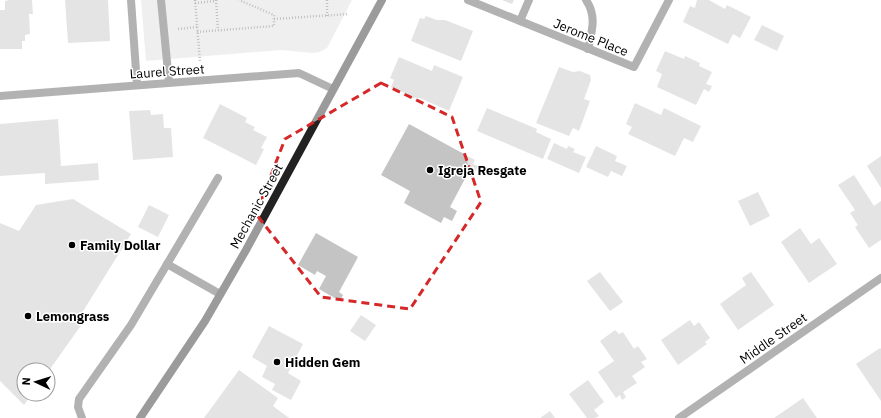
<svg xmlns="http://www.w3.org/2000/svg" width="881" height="418" font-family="'IBM Plex Sans',sans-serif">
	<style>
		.green { fill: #dcdcdc }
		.building { fill: #c4c4c4 }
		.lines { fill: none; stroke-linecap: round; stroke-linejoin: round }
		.path { stroke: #777; stroke-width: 2.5; stroke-dasharray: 1 2; stroke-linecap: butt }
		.service { stroke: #555; stroke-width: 8 }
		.minor { stroke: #555; stroke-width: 8 }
		.secondary { stroke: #222; stroke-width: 8 }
		.marked { fill: none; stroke: #d62828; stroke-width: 3; stroke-dasharray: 8 5; stroke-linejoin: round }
		.poi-dot { fill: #000; stroke: #fff; stroke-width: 1.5 }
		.labels { text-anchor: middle; stroke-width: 3; stroke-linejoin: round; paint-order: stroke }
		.street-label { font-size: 13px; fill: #000; stroke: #fff }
		.poi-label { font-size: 13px; font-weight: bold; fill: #000; stroke: #fff; text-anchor: start }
	</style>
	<rect width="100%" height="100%" fill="#fff"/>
	<!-- green -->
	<path class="green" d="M 141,0 L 352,0 L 327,48 L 320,52 L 312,53 L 282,50 L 146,61 Z"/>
	<!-- building -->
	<g class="building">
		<path d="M 9,0 L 32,0 L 33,14 L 29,14 L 30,34 L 25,35 L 25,41 L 22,41 L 22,49 L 0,49 L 0,10 L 5,10 L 5,1 Z"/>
		<path d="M 65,0 L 108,0 L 110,41 L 68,43 Z"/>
		<path d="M 502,0 L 514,0 L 512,4 Z"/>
		<path d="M 697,0 L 709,0 L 725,9 L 727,5 L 751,17 L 740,38 L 733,34 L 728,44 L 683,22 L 690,6 L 695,8 Z"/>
		<path d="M 426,16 L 437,20 L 445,20 L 473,31 L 461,61 L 411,41 L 420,18 L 424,19 Z"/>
		<path d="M 762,25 L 784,36 L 777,51 L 754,40 Z"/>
		<path d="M 665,51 L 684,59 L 685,56 L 700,63 L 699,66 L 712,72 L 706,84 L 712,86 L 709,92 L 704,89 L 696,105 L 657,87 L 662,74 L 656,71 Z"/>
		<path d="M 399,57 L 432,71 L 434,65 L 463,77 L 449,111 L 420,98 L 410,98 L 407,94 L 391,87 L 394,80 L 390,78 Z"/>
		<path d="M 559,67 L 573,72 L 580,71 L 590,75 L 591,80 L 584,99 L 590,101 L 579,131 L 573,128 L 569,136 L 536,123 Z"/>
		<path d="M 635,103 L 661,115 L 664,108 L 701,126 L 693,142 L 684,138 L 675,156 L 628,134 L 632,127 L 626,124 Z"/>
		<path d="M 220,104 L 247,118 L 245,122 L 255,127 L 253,130 L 267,137 L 261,148 L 264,149 L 256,165 L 203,138 Z"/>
		<path d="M 487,108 L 537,129 L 536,132 L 551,139 L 543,159 L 477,131 Z"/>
		<path d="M 150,110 L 151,115 L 163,114 L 164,128 L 171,128 L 173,157 L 133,160 L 129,111 Z"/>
		<path d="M 58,119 L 61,166 L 98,163 L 99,180 L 45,184 L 45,173 L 0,176 L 0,124 Z"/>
		<path d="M 409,124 L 475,160 L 473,164 L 478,166 L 472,177 L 467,175 L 450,207 L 457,211 L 452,221 L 444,217 L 441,223 L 404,203 L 410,191 L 381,175 Z"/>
		<path d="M 554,143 L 567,149 L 568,146 L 575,149 L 573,152 L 586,157 L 579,173 L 547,159 Z"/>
		<path d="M 596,146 L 617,156 L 615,161 L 627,166 L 622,176 L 611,171 L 608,177 L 586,167 Z"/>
		<path d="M 881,156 L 881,188 L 867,166 Z"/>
		<path d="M 854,175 L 874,206 L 881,201 L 881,240 L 869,248 L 855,227 L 858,225 L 850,213 L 855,210 L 838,185 Z"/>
		<path d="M 758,192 L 770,216 L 750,226 L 738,201 Z"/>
		<path d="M 73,199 L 131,234 L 77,321 L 82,324 L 48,372 L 48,370 L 24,370 L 24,394 L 32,394 L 24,405 L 0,381 L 0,223 L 19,231 L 36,205 Z"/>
		<path d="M 149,205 L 169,215 L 158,237 L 138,227 Z"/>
		<path d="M 800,228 L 811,244 L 819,238 L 837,264 L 809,283 L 781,242 Z"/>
		<path d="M 316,233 L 358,257 L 339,292 L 343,295 L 340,301 L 319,289 L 326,276 L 317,271 L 315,275 L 298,265 Z"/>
		<path d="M 600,272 L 623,302 L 610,311 L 587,281 Z"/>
		<path d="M 751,272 L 774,305 L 738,330 L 720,304 L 746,285 L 742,278 Z"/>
		<path d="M 361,315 L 376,325 L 365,341 L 350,331 Z"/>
		<path d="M 690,320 L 694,326 L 699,322 L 710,338 L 705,342 L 707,344 L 678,365 L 661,340 Z"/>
		<path d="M 269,326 L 303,344 L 288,373 L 301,381 L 291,400 L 272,390 L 275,384 L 262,377 L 267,366 L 252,357 Z"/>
		<path d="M 615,330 L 619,334 L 623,332 L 634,349 L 638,346 L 647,359 L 641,362 L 645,367 L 632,376 L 637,383 L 623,392 L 626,397 L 622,400 L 620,395 L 616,398 L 598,372 L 614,361 L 600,341 Z"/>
		<path d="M 880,348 L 881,349 L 881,401 L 856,364 Z"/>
		<path d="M 239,370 L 278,398 L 273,406 L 289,418 L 204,418 Z"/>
		<path d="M 588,380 L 604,402 L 594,410 L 599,416 L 595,418 L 587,418 L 569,394 Z"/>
		<path d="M 803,398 L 817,418 L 774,418 Z"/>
		<path d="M 550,411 L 555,418 L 540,418 Z"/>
	</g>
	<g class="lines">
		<!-- path -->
		<g class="path">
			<path d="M 195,0 L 200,61"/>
			<path d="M 216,0 L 218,30"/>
			<path d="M 327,0 L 327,16"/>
			<path d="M 195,3 L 216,1"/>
			<path d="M 274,19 L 348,14"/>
			<path d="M 178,29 L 197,27"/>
			<path d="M 197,32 L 274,26 L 274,15 L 239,0"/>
		</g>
		<!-- service -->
		<g class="service">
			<path d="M 131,0 L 137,85"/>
			<path d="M 161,0 L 169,82"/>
			<path d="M 586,0 C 597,16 592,31 588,49"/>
			<path d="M 520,21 L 529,0"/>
			<path d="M 167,264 L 220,294"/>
			<path d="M 82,418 L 78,407 L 79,399 L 131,325 L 218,178"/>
		</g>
		<!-- minor -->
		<g class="minor">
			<path d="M 468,0 L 634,67 L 669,0"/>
			<path d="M 0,96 L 299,73 L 333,89"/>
			<path d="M 679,418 L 881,278"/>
		</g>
		<!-- secondary -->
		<path class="secondary" d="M 140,418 L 205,321 L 246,250 L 382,0"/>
	</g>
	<!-- marked area -->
	<path d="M0 0H881V418H0ZM 381,83 L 452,117 L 481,202 L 410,309 L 321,297 L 256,214 L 285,139 Z" fill="#fff" fill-opacity=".55" fill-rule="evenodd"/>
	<path class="marked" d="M 381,83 L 452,117 L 481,202 L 410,309 L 321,297 L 256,214 L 285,139 Z"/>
	<!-- markers -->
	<g class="poi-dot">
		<circle cx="430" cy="170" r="4"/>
		<circle cx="72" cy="245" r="4"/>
		<circle cx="28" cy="316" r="4"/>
		<circle cx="277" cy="362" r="4"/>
	</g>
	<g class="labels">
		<!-- street labels -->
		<g class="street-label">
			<text transform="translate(591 37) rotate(22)" y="5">Jerome Place</text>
			<text transform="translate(167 71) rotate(-4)" y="5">Laurel Street</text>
			<text transform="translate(256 206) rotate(-61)" y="5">Mechanic Street</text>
			<text transform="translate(773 338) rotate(-35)" y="5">Middle Street</text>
		</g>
		<!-- poi labels -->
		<g class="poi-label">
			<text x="438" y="175">Igreja Resgate</text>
			<text x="80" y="250">Family Dollar</text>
			<text x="36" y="321">Lemongrass</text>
			<text x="285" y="367">Hidden Gem</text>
		</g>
	</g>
	<!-- north arrow -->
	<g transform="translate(36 382) rotate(274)"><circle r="19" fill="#ffffff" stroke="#999999"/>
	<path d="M0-3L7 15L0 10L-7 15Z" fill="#000000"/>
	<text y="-6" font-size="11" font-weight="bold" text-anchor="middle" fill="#000000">N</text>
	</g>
</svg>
